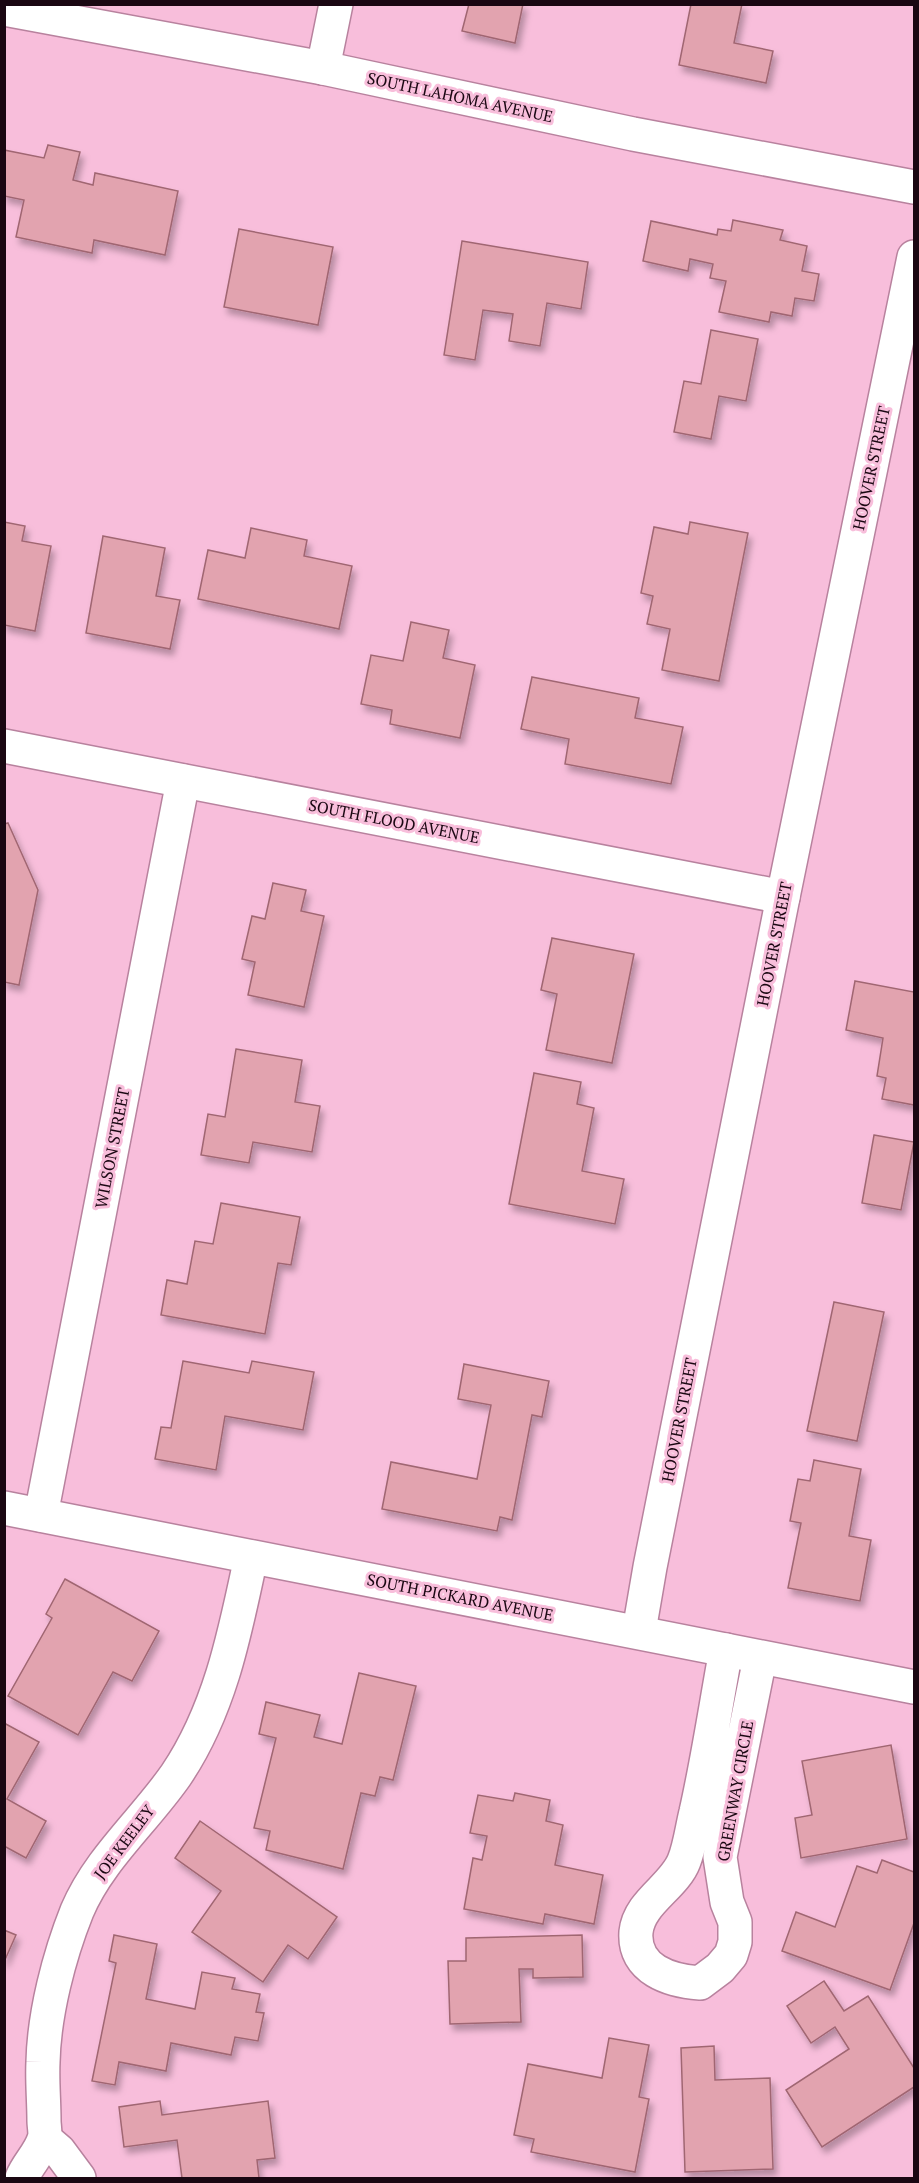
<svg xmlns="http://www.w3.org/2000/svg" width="919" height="2183" font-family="'PT Serif',serif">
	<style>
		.building { fill: #e2a3af; stroke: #a06672; stroke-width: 1.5; filter: url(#shadow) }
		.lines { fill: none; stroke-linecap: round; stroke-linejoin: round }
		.minor-casing { stroke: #b8829e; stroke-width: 36 }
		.minor { stroke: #fff; stroke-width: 33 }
		.labels { text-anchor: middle; stroke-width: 6; stroke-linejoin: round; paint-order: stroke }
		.street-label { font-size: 16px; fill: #1a0712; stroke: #f8bedb }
	</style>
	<defs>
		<filter id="shadow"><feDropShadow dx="3.5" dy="6" stdDeviation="3" flood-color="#0004"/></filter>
	</defs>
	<rect width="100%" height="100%" fill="#f8bedb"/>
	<!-- building -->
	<g class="building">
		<path d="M 469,4 L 523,4 L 515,43 L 462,31 Z"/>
		<path d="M 691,4 L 742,4 L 734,43 L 773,51 L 766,83 L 679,65 Z"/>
		<path d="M 48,145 L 80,152 L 73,180 L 93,185 L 95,173 L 178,191 L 165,255 L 94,240 L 92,253 L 16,237 L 24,200 L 4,196 L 4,150 L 44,158 Z"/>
		<path d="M 733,220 L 783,230 L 780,240 L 807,246 L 802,271 L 819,274 L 814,301 L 795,298 L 792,316 L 771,312 L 769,322 L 719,312 L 726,281 L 710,278 L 713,264 L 690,259 L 688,271 L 643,261 L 651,221 L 717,235 L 718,229 L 731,231 Z"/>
		<path d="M 239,229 L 333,247 L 318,325 L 224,307 Z"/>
		<path d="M 462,241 L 588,262 L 581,309 L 547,303 L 540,346 L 509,341 L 513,314 L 483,310 L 475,360 L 444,355 Z"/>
		<path d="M 711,330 L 758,339 L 746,401 L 719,396 L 711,439 L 674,432 L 684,381 L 701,384 Z"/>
		<path d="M 4,522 L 25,526 L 22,541 L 51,546 L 35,631 L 4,625 Z"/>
		<path d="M 690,522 L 748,533 L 719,681 L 662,670 L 670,629 L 647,624 L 653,596 L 641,593 L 654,527 L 688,534 Z"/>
		<path d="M 251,528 L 307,540 L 304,556 L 352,566 L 339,629 L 198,599 L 208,550 L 245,558 Z"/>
		<path d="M 103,536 L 165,548 L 156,596 L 180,600 L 170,649 L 86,633 Z"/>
		<path d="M 411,622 L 449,630 L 443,658 L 475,665 L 460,738 L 390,724 L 392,710 L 361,704 L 371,655 L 403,661 Z"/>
		<path d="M 532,677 L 639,698 L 635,718 L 683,727 L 671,784 L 565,764 L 569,739 L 521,729 Z"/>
		<path d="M 8,823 L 38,890 L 19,985 L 4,982 L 4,824 Z"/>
		<path d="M 273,883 L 306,890 L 301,911 L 324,916 L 304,1007 L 248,995 L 255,962 L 242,959 L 252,916 L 265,919 Z"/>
		<path d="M 552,938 L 634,954 L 612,1063 L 546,1050 L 557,994 L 541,990 Z"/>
		<path d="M 855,981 L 914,992 L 914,1105 L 882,1099 L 886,1078 L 877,1076 L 883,1038 L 846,1030 Z"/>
		<path d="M 236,1049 L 302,1060 L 295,1102 L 320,1106 L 312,1152 L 253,1142 L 249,1163 L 201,1155 L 208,1114 L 225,1117 Z"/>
		<path d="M 534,1073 L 581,1082 L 577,1104 L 594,1108 L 582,1171 L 624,1179 L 615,1224 L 509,1204 Z"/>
		<path d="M 874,1135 L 914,1142 L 901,1210 L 862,1203 Z"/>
		<path d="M 221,1203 L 300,1217 L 291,1265 L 278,1263 L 265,1334 L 161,1315 L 167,1280 L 187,1284 L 195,1241 L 213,1244 Z"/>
		<path d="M 834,1302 L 884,1312 L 857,1441 L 807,1431 Z"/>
		<path d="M 183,1361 L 249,1373 L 252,1361 L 314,1372 L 303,1430 L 225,1416 L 216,1470 L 155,1459 L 161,1427 L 171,1428 Z"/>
		<path d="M 464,1364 L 549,1381 L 542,1417 L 532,1415 L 512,1520 L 500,1517 L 497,1531 L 382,1509 L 391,1462 L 477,1479 L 491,1405 L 458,1399 Z"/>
		<path d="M 814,1460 L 861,1469 L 849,1536 L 871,1540 L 860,1601 L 788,1588 L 801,1523 L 790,1521 L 798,1479 L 810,1481 Z"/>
		<path d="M 65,1579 L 159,1631 L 132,1681 L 113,1672 L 78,1735 L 8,1696 L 52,1618 L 46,1614 Z"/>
		<path d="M 359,1673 L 416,1686 L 393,1780 L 380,1777 L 375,1796 L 361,1793 L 343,1869 L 266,1850 L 270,1831 L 254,1828 L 276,1738 L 259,1734 L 266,1702 L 320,1715 L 314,1737 L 342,1744 Z"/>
		<path d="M 4,1723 L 39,1742 L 7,1799 L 46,1821 L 26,1858 L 4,1846 Z"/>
		<path d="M 891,1745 L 907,1839 L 801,1858 L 795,1818 L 812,1815 L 802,1761 Z"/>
		<path d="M 515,1793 L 550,1800 L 546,1821 L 563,1825 L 555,1865 L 603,1875 L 594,1924 L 545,1914 L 543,1924 L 464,1909 L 473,1858 L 482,1860 L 487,1836 L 470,1833 L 478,1795 L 513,1801 Z"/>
		<path d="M 200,1821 L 337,1917 L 308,1959 L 288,1945 L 263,1982 L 192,1932 L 221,1891 L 175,1858 Z"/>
		<path d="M 882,1860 L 914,1872 L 914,1923 L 890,1990 L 782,1951 L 796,1912 L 835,1927 L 857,1866 L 877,1873 Z"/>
		<path d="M 4,1930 L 16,1935 L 4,1962 Z"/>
		<path d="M 114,1935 L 157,1944 L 146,1999 L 195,2009 L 202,1972 L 235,1978 L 232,1989 L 260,1994 L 256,2012 L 264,2013 L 258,2041 L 235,2037 L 231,2055 L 171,2043 L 166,2071 L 119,2062 L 115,2085 L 92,2081 L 116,1963 L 109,1961 Z"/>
		<path d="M 582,1935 L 583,1977 L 533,1978 L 533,1969 L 519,1969 L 521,2022 L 450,2024 L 448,1961 L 466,1961 L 466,1938 Z"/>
		<path d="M 824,1981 L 844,2011 L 868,1996 L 914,2068 L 914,2087 L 822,2147 L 786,2090 L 849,2049 L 835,2027 L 811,2043 L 787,2006 Z"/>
		<path d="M 609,2038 L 649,2045 L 639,2097 L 649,2099 L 635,2172 L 531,2152 L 534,2139 L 514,2135 L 528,2064 L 602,2078 Z"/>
		<path d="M 714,2046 L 715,2080 L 770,2078 L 773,2169 L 685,2172 L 681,2048 Z"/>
		<path d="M 160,2101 L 162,2115 L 268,2101 L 275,2158 L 257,2160 L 259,2178 L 182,2178 L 177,2140 L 124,2147 L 119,2107 Z"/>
	</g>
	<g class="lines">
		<!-- minor casing -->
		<g class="minor-casing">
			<g id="minor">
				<path d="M 4,9 L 323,68 L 633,134 L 914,187"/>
				<path d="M 323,68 L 336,4"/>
				<path d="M 4,746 L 783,897"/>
				<path d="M 4,1508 L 914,1687"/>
				<path d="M 41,1515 L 183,781"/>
				<path d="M 639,1631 L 650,1567 L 783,897 L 914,257"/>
				<path d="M 726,1650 C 716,1704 708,1759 696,1812 C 692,1828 690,1846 684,1861 C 674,1887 639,1902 636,1932 C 633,1970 671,1981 700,1983 L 720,1968 L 731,1955 L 735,1942 L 735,1922 L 727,1902 L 720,1857 L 760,1658"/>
				<path d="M 45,2139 L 59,2151 L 79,2178"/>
				<path d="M 22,2178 C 27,2165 40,2153 44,2139 C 46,2134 44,2126 44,2121 C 44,2101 42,2081 43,2062 C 44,2014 59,1956 77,1911 C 99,1859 144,1821 176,1775 C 220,1710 235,1633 251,1557"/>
			</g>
		</g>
		<!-- minor -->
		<use href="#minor" class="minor"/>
	</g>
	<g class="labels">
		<!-- street labels -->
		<g class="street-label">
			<text transform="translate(460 97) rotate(12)" y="6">SOUTH LAHOMA AVENUE</text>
			<text transform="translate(871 468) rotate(-78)" y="6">HOOVER STREET</text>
			<text transform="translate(394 821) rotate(11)" y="6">SOUTH FLOOD AVENUE</text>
			<text transform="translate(774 944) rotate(-79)" y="6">HOOVER STREET</text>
			<text transform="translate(112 1148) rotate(-79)" y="6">WILSON STREET</text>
			<text transform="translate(679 1420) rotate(-79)" y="6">HOOVER STREET</text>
			<text transform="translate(460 1597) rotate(11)" y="6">SOUTH PICKARD AVENUE</text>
			<text transform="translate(735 1791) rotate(-80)" y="6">GREENWAY CIRCLE</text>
			<text transform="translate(124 1842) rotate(-53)" y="6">JOE KEELEY</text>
		</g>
	</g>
	<!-- border -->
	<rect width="919" height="2183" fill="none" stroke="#1a0712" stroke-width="12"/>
</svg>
